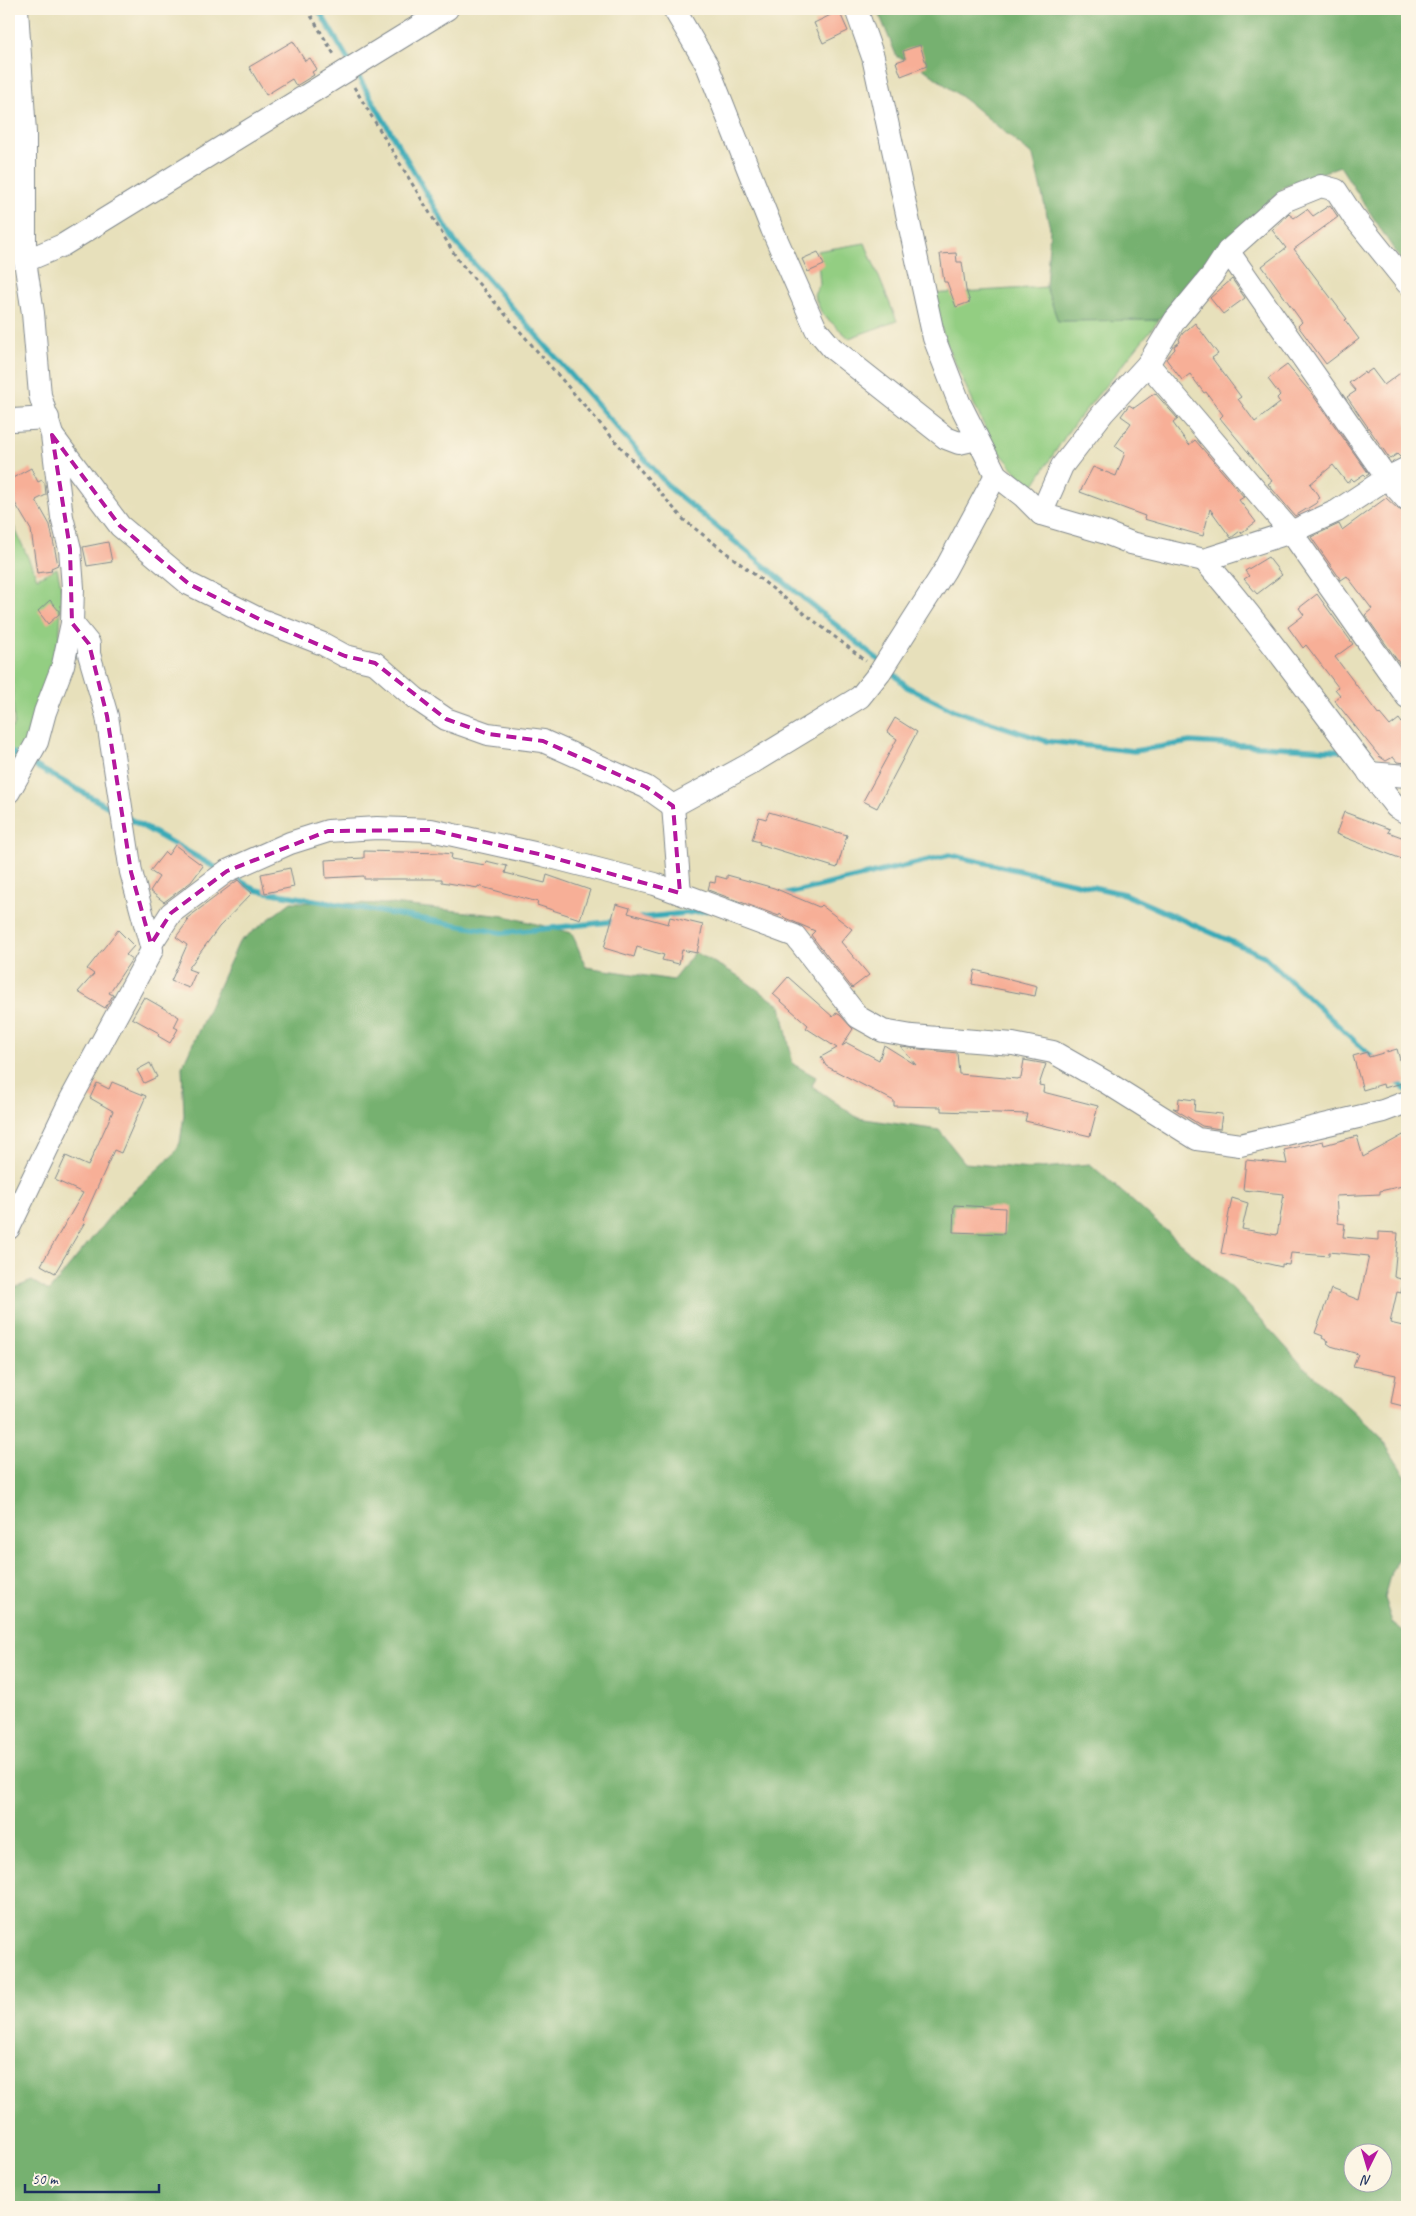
<svg xmlns="http://www.w3.org/2000/svg" width="1416" height="2216" font-family="Caveat,sans-serif">
	<style>
		.green { fill: #93ce82; stroke: #577e70 }
		.forest { fill: #76b170; stroke: #487067; fill-rule: evenodd }
		.lines { fill: none; stroke-linecap: round; stroke-linejoin: round }
		.stream { stroke: #3aaab7; stroke-width: 5.5 }
		.building { fill: #f7af97 }
		.minor-casing { stroke: #81888c; stroke-width: 24 }
		.path { stroke: #81888c; stroke-width: 3; stroke-dasharray: 4 4; stroke-linecap: butt }
		.minor { stroke: #fff; stroke-width: 22 }
		.marked { fill: none; stroke: #b5179e; stroke-width: 4; stroke-dasharray: 10 6; stroke-linejoin: round }
	</style>
	<rect width="100%" height="100%" fill="#fcf5e5"/>
	<filter id="ink" filterUnits="userSpaceOnUse"><feTurbulence type="fractalNoise" baseFrequency=".02" numOctaves="2"/><feDisplacementMap in="SourceGraphic" scale="10" xChannelSelector="R" yChannelSelector="G"/><feConvolveMatrix kernelMatrix="1 2 1 2 8 2 1 2 1" color-interpolation-filters="sRGB"/></filter>
	<filter id="wash" filterUnits="userSpaceOnUse"><feTurbulence type="fractalNoise" baseFrequency=".0096" numOctaves="4" result="noise"/><feDisplacementMap in="SourceGraphic" scale="20" xChannelSelector="R" yChannelSelector="G"/><feGaussianBlur stdDeviation="1.12" result="paint"/><feColorMatrix in="noise" values="0 0 0 0 0 0 0 0 0 0 0 0 0 0 0 0 0 1.4 0 .05"/><feComposite in="paint" operator="in"/></filter>
	<g filter="url(#wash)">
		<rect width="100%" height="100%" fill="#e7e0bb"/>
		<!-- green -->
		<g class="green">
			<path d="M 865,243 L 897,321 L 849,338 L 822,314 L 814,295 L 820,284 L 817,251 Z"/>
			<path d="M 1046,287 L 1058,321 L 1159,320 L 1070,429 L 1031,489 L 992,443 L 949,350 L 929,294 Z"/>
			<path d="M 12,522 L 37,578 L 57,568 L 62,591 L 59,647 L 36,725 L 14,763 L 9,762 L 9,733 L 14,724 L 12,678 L 9,662 L 9,524 Z"/>
		</g>
		<!-- forest -->
		<g class="forest">
			<path d="M 877,9 L 1407,9 L 1407,270 L 1340,166 L 1284,187 L 1159,320 L 1058,321 L 1046,287 L 1050,228 L 1033,156 L 972,105 L 913,61 L 897,57 Z"/>
			<path d="M 291,902 L 391,904 L 505,916 L 572,933 L 586,967 L 673,980 L 695,952 L 735,974 L 781,1006 L 793,1064 L 816,1077 L 812,1086 L 858,1118 L 939,1130 L 965,1163 L 1030,1169 L 1090,1164 L 1234,1290 L 1301,1364 L 1380,1436 L 1407,1479 L 1407,1540 L 1391,1572 L 1384,1598 L 1392,1622 L 1407,1634 L 1407,2207 L 9,2207 L 9,1290 L 32,1281 L 49,1291 L 120,1204 L 173,1155 L 180,1143 L 184,1115 L 182,1067 L 239,942 ZM 1354,2154 L 1384,2154 L 1384,2184 L 1354,2184 Z"/>
		</g>
		<g class="lines">
			<!-- stream -->
			<g class="stream">
				<path d="M 318,9 L 350,63"/>
				<path d="M 355,71 L 455,242 L 671,489 L 881,662"/>
				<path d="M 888,668 L 907,687 L 956,711 L 1046,741 L 1134,751 L 1190,742 L 1344,751"/>
				<path d="M 9,751 L 22,758"/>
				<path d="M 30,763 L 116,811"/>
				<path d="M 128,818 L 220,870"/>
				<path d="M 231,876 L 256,890 L 503,933 L 618,921"/>
				<path d="M 783,895 L 950,855 L 1124,894 L 1264,956 L 1377,1062"/>
				<path d="M 640,918 L 705,911"/>
				<path d="M 1394,1078 L 1407,1091"/>
			</g>
		</g>
		<g id="blocks">
			<!-- building -->
			<g class="building">
				<path d="M 839,11 L 848,31 L 823,43 L 814,23 Z"/>
				<path d="M 293,41 L 305,61 L 310,58 L 317,69 L 312,72 L 314,75 L 296,86 L 292,79 L 266,95 L 249,67 Z"/>
				<path d="M 920,45 L 927,66 L 901,76 L 896,62 L 905,59 L 903,51 Z"/>
				<path d="M 1330,205 L 1338,217 L 1294,249 L 1347,319 L 1345,320 L 1359,339 L 1326,364 L 1298,326 L 1302,322 L 1262,266 L 1286,248 L 1272,230 L 1289,214 L 1294,218 L 1307,209 L 1313,216 Z"/>
				<path d="M 818,252 L 824,265 L 808,272 L 802,259 Z"/>
				<path d="M 956,253 L 957,262 L 962,262 L 966,290 L 970,302 L 956,307 L 947,282 L 944,282 L 940,254 Z"/>
				<path d="M 1232,279 L 1245,298 L 1223,314 L 1210,298 Z"/>
				<path d="M 1195,323 L 1218,354 L 1212,358 L 1241,397 L 1238,399 L 1255,422 L 1280,403 L 1277,398 L 1280,395 L 1268,379 L 1287,365 L 1312,394 L 1369,474 L 1366,476 L 1364,474 L 1354,481 L 1352,479 L 1347,483 L 1333,465 L 1310,484 L 1320,498 L 1317,500 L 1318,502 L 1295,516 L 1268,484 L 1272,481 L 1220,418 L 1223,415 L 1206,392 L 1204,393 L 1190,374 L 1182,380 L 1166,359 L 1175,349 L 1174,346 L 1180,342 L 1179,339 L 1183,333 Z"/>
				<path d="M 1407,368 L 1407,455 L 1400,457 L 1397,454 L 1390,459 L 1347,397 L 1356,391 L 1349,383 L 1364,372 L 1365,374 L 1372,369 L 1384,385 Z"/>
				<path d="M 1155,393 L 1178,419 L 1173,423 L 1189,445 L 1195,440 L 1244,497 L 1239,500 L 1256,522 L 1241,533 L 1240,531 L 1231,538 L 1210,509 L 1203,536 L 1144,519 L 1145,516 L 1080,492 L 1093,467 L 1116,476 L 1125,453 L 1115,446 L 1131,423 L 1121,416 L 1129,405 L 1134,408 Z"/>
				<path d="M 31,468 L 38,482 L 42,480 L 45,484 L 46,495 L 36,500 L 50,525 L 58,565 L 51,568 L 52,571 L 37,573 L 31,530 L 9,493 L 9,480 Z"/>
				<path d="M 1386,498 L 1398,509 L 1407,513 L 1407,674 L 1365,615 L 1372,609 L 1347,576 L 1341,580 L 1311,537 L 1339,524 L 1342,530 Z"/>
				<path d="M 108,542 L 112,562 L 87,566 L 83,547 Z"/>
				<path d="M 1268,557 L 1282,575 L 1257,594 L 1244,579 L 1249,576 L 1245,571 Z"/>
				<path d="M 1317,594 L 1353,644 L 1335,657 L 1379,715 L 1380,714 L 1390,726 L 1399,719 L 1407,730 L 1407,763 L 1397,762 L 1393,757 L 1386,761 L 1379,756 L 1334,700 L 1340,695 L 1335,689 L 1338,687 L 1306,645 L 1303,648 L 1288,627 L 1304,615 L 1299,608 Z"/>
				<path d="M 50,600 L 59,611 L 59,614 L 48,624 L 38,611 Z"/>
				<path d="M 895,718 L 917,732 L 877,808 L 863,801 L 897,739 L 887,732 Z"/>
				<path d="M 769,812 L 847,835 L 837,868 L 759,844 L 760,842 L 752,840 L 759,817 L 766,819 Z"/>
				<path d="M 1344,812 L 1390,829 L 1388,832 L 1407,839 L 1407,861 L 1336,834 Z"/>
				<path d="M 175,845 L 203,866 L 191,882 L 164,902 L 150,891 L 159,877 L 150,871 L 165,852 L 168,855 Z"/>
				<path d="M 364,851 L 443,853 L 452,854 L 451,859 L 485,865 L 486,861 L 507,866 L 505,873 L 545,883 L 547,875 L 590,890 L 580,919 L 537,905 L 538,902 L 478,886 L 478,888 L 442,882 L 442,879 L 364,879 L 364,876 L 326,878 L 325,860 L 364,858 Z"/>
				<path d="M 290,868 L 294,887 L 265,893 L 261,874 Z"/>
				<path d="M 727,875 L 774,888 L 819,907 L 821,905 L 852,929 L 841,942 L 869,975 L 852,988 L 811,935 L 815,931 L 785,918 L 780,913 L 779,916 L 708,890 L 710,882 L 715,883 L 716,876 L 727,879 Z"/>
				<path d="M 238,880 L 252,893 L 219,927 L 188,969 L 196,972 L 189,988 L 171,981 L 187,945 L 176,937 L 188,921 L 186,919 Z"/>
				<path d="M 616,904 L 630,908 L 628,913 L 668,924 L 670,917 L 703,925 L 697,953 L 682,950 L 679,964 L 662,960 L 664,955 L 637,947 L 634,957 L 604,948 Z"/>
				<path d="M 118,930 L 134,946 L 126,955 L 132,959 L 109,993 L 113,995 L 105,1008 L 78,992 L 94,974 L 87,969 Z"/>
				<path d="M 975,970 L 1037,986 L 1035,996 L 972,984 Z"/>
				<path d="M 788,977 L 833,1017 L 836,1013 L 840,1015 L 853,1029 L 842,1046 L 847,1043 L 879,1060 L 884,1045 L 916,1065 L 901,1047 L 957,1053 L 959,1074 L 1017,1079 L 1021,1078 L 1024,1060 L 1046,1064 L 1039,1085 L 1044,1086 L 1043,1092 L 1098,1106 L 1090,1136 L 1025,1121 L 1027,1114 L 941,1111 L 941,1107 L 894,1106 L 894,1101 L 826,1066 L 821,1057 L 837,1048 L 806,1028 L 808,1025 L 773,994 Z"/>
				<path d="M 144,997 L 179,1017 L 174,1027 L 178,1029 L 170,1043 L 158,1036 L 159,1033 L 132,1018 Z"/>
				<path d="M 1397,1049 L 1406,1082 L 1384,1088 L 1383,1084 L 1363,1090 L 1353,1056 L 1367,1052 L 1369,1057 Z"/>
				<path d="M 150,1063 L 157,1077 L 144,1083 L 137,1070 Z"/>
				<path d="M 112,1082 L 146,1096 L 121,1153 L 114,1150 L 83,1220 L 85,1222 L 55,1273 L 41,1265 L 83,1193 L 55,1180 L 66,1156 L 88,1166 L 113,1111 L 90,1098 L 97,1083 L 109,1089 Z"/>
				<path d="M 1179,1098 L 1195,1100 L 1194,1111 L 1222,1114 L 1220,1129 L 1202,1126 L 1173,1108 L 1178,1109 Z"/>
				<path d="M 1407,1133 L 1407,1185 L 1380,1191 L 1380,1194 L 1336,1196 L 1338,1223 L 1345,1224 L 1343,1237 L 1378,1240 L 1378,1232 L 1398,1233 L 1394,1277 L 1404,1280 L 1401,1293 L 1397,1292 L 1390,1323 L 1407,1327 L 1407,1407 L 1391,1403 L 1396,1375 L 1353,1366 L 1358,1354 L 1331,1346 L 1327,1343 L 1328,1341 L 1322,1338 L 1323,1336 L 1315,1333 L 1331,1289 L 1359,1300 L 1369,1256 L 1329,1252 L 1329,1256 L 1291,1253 L 1289,1265 L 1282,1264 L 1282,1267 L 1221,1253 L 1232,1198 L 1248,1203 L 1242,1229 L 1277,1235 L 1284,1194 L 1243,1190 L 1246,1160 L 1287,1164 L 1284,1150 L 1323,1141 L 1324,1145 L 1357,1136 L 1363,1157 Z"/>
				<path d="M 954,1205 L 1005,1208 L 1004,1234 L 953,1232 Z"/>
			</g>
		</g>
	</g>
	<g filter="url(#ink)">
		<use href="#blocks" fill-opacity="0" stroke="#81888c" stroke-width="1"/>
		<g class="lines">
			<!-- minor casing -->
			<g class="minor-casing">
				<g id="minor">
					<path d="M 674,9 L 707,65 L 772,229 L 816,329 L 832,348 L 946,438 L 959,443 L 977,439"/>
					<path d="M 856,9 L 873,57 L 934,338 L 959,402 L 996,475 L 1023,496 L 1041,514 L 1106,533 L 1131,543 L 1204,560 L 1291,532 L 1337,511 L 1387,478 L 1407,468"/>
					<path d="M 1228,251 L 1387,478 L 1407,500"/>
					<path d="M 25,261 L 63,245 L 447,9"/>
					<path d="M 1148,364 L 1291,532 L 1407,697"/>
					<path d="M 9,418 L 13,420 L 48,418"/>
					<path d="M 54,438 L 120,526 L 189,584 L 259,619 L 323,644 L 345,656 L 375,663 L 415,698 L 446,719 L 488,734 L 543,741 L 646,787 L 673,806"/>
					<path d="M 1041,514 L 1062,466 L 1103,413 L 1148,364 L 1175,320 L 1213,274 L 1228,251 L 1284,201 L 1321,186 L 1336,190 L 1353,216 L 1407,283"/>
					<path d="M 1204,560 C 1272,638 1331,725 1396,807 L 1407,813"/>
					<path d="M 1369,773 L 1407,776"/>
					<path d="M 9,792 L 37,742 L 45,712 L 63,665 L 72,623 L 73,588 L 70,549 L 62,517 L 52,435 L 40,395 L 33,313 L 25,261 L 25,133 L 17,9"/>
					<path d="M 673,806 L 750,764 L 860,697 L 880,672 L 945,570 L 996,475"/>
					<path d="M 673,806 L 680,893"/>
					<path d="M 151,944 L 171,913 L 227,871 L 290,843 L 328,831 L 377,828 L 431,830 L 543,855 L 655,884 L 795,936 L 858,1017 L 883,1031 L 912,1036 L 1013,1044 L 1053,1052 L 1109,1084 L 1197,1139 L 1240,1145 L 1383,1111 L 1407,1102"/>
					<path d="M 9,1228 L 71,1099 L 152,950 L 131,872 L 107,716 L 89,654 L 89,644 L 72,623"/>
				</g>
			</g>
			<!-- path -->
			<g class="path">
				<path d="M 307,9 L 335,56"/>
				<path d="M 354,87 L 458,260 L 684,520 L 866,661"/>
			</g>
			<!-- minor -->
			<use href="#minor" class="minor"/>
		</g>
	</g>
	<!-- marked area -->
	<path class="marked" d="M 52,435 L 120,526 L 189,584 L 259,619 L 345,656 L 375,663 L 446,719 L 488,734 L 543,741 L 646,787 L 673,806 L 680,893 L 543,855 L 431,830 L 328,831 L 227,871 L 171,913 L 151,944 L 131,872 L 107,716 L 89,644 L 72,623 L 70,549 Z"/>
	<!-- margin -->
	<rect width="1416" height="2216" fill="none" stroke="#fcf5e5" stroke-width="30"/>
	<!-- north arrow -->
	<g transform="translate(1368 2168) rotate(185)"><circle r="24" fill="#fcf5e5" stroke="#a2a6af"/>
	<path d="M0-4L9 19L0 12L-9 19Z" fill="#b5179e"/>
	<text y="-8" font-size="14" font-weight="bold" text-anchor="middle" fill="#1b2f5e">N</text>
	</g>
	<!-- scale -->
	<path d="M25 2184v8h134v-8" fill="none" stroke="#1b2f5e" stroke-width="2.5"/>
	<text x="32" y="2184" font-size="15" fill="#1b2f5e" stroke="#fcf5e5" stroke-width="4" paint-order="stroke">50 m</text>
</svg>
